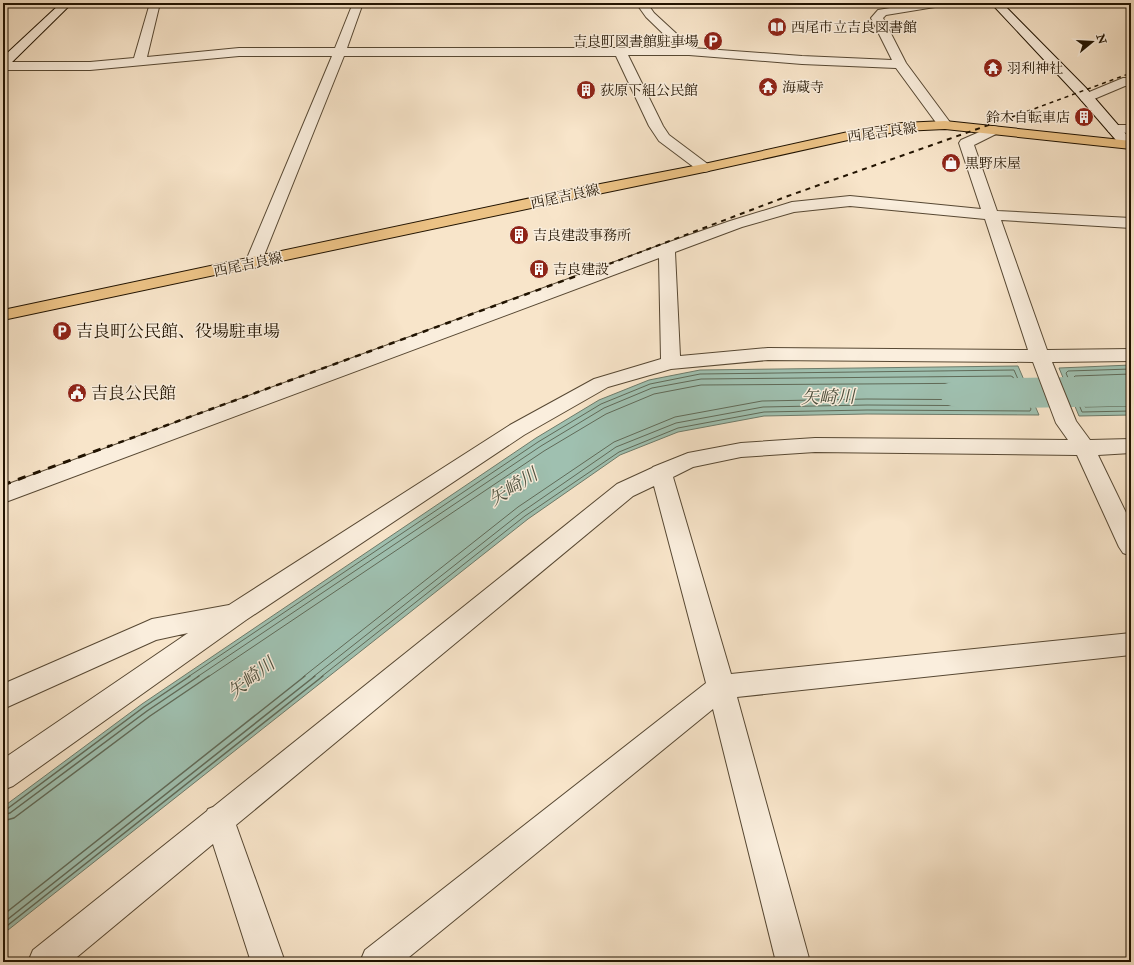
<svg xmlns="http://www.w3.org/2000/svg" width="1134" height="965" font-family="'IM FELL Double Pica','Noto Serif JP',serif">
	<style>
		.water { fill: #9fc0b0; stroke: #6d7b6a }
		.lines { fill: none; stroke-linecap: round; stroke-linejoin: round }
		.shore-far1 { stroke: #606a58; stroke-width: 1 }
		.shore { stroke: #606a58; stroke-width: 1.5 }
		.river { fill: #9fc0b0; fill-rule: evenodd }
		.minor-casing { stroke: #574833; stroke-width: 2 }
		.secondary-casing { stroke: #211301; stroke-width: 2 }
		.primary-casing { stroke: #211301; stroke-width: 2 }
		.minor { fill: #faeedd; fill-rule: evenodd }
		.secondary { fill: #faeedd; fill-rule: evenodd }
		.primary { fill: #ecc285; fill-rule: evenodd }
		.rail-far3 { stroke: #211301; stroke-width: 1.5; stroke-dasharray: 4 4; stroke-linecap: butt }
		.rail-far2 { stroke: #211301; stroke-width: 2; stroke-dasharray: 5 5; stroke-linecap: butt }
		.rail-far1 { stroke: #211301; stroke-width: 2.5; stroke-dasharray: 6 6; stroke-linecap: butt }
		.rail { stroke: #211301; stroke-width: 3; stroke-dasharray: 8 8; stroke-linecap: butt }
		.labels { text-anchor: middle; stroke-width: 3; stroke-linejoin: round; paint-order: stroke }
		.far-poi-label { font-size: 14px; fill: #211301; stroke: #faeedd; text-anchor: start }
		.far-street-label { font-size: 14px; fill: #211301; stroke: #faeedd }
		.poi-label { font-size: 17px; fill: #211301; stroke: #faeedd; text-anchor: start }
		.water-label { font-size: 18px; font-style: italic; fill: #4d503e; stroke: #faeedd }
	</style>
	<rect width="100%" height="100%" fill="#f8e5ca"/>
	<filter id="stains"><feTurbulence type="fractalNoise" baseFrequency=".005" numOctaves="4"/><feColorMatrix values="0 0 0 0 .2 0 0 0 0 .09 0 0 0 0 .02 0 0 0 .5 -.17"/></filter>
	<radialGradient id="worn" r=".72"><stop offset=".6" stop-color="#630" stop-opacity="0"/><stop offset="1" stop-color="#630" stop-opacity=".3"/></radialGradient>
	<!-- water -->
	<g class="water">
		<path d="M 1131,365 L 1131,415 L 1079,416 L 1059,368 Z"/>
		<path d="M 1018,366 L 1039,415 L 867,414 L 764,416 L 678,432 L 620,455 L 528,519 L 3,934 L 3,807 L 142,704 L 536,438 L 599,400 L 649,380 L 700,370 Z"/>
	</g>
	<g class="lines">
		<!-- shore-far1 -->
		<g class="shore-far1">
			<path d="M 1131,369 L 1068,371 L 1066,373 L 1082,412 L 1131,411"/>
			<path d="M 1131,374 L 1075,376 L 1073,378 L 1085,407 L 1131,406"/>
			<path d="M 1131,380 L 1084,382 L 1082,384 L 1090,401 L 1131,400"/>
			<path d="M 188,677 L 538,442 L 601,404 L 650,384 L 700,374 L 1014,370 L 1031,409 L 1030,411 L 867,410 L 764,412 L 678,428 L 619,452 L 525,516 L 321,677"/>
			<path d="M 197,677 L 541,446 L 604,408 L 652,388 L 701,379 L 1011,376 L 1013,377 L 1024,404 L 1023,406 L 867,405 L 763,407 L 676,423 L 616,447 L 522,512 L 313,677"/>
			<path d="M 208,677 L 544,451 L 606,414 L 654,394 L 701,385 L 1009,383 L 1015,398 L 1014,400 L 867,399 L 762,401 L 675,417 L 614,442 L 518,507 L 303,677"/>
		</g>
		<!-- shore -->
		<g class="shore">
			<path d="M 3,810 L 7,809 L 144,707 L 190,676"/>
			<path d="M 3,815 L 10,813 L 147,711 L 199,676"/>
			<path d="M 3,821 L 14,818 L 150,716 L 209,676"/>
			<path d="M 3,915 L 305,676"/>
			<path d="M 3,923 L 315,676"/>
			<path d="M 3,929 L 323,676"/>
		</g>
		<!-- river -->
		<path class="river" d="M 1131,376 L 1131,406 L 961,409 L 945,404 L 938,394 L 945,384 L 961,379 Z"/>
		<!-- minor casing -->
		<g class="minor-casing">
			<g id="minor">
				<path d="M 150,3 L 160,3 L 147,57 L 239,48 L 335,48 L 353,3 L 363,3 L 347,48 L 678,48 L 646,17 L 636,3 L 647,3 L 654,13 L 692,48 L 802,56 L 892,60 L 871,18 L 878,10 L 920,3 L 946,3 L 941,6 L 886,15 L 883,18 L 906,63 L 952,125 L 950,128 L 945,129 L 940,128 L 896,68 L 802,64 L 689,55 L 628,55 L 663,126 L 669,135 L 709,165 L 711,168 L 709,171 L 704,172 L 699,171 L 659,141 L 649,126 L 616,56 L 344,56 L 261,263 L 259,267 L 253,268 L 247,267 L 245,263 L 332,56 L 239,56 L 90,70 L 3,70 L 3,62 L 90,62 L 134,58 Z"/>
				<path d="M 1123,78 L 1131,78 L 1131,86 L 1125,86 L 1087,102 L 1082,101 L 1080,98 L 1082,95 Z"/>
				<path d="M 1114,125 L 1131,125 L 1131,133 L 1109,132 L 1107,129 L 1109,126 Z"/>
				<path d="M 993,126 L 998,127 L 1000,130 L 998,133 L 974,145 L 997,211 L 1131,218 L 1131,228 L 1001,220 L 1047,350 L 1131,349 L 1131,361 L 1052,362 L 1076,421 L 1090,440 L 1131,439 L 1131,453 L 1098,455 L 1131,523 L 1131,556 L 1123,553 L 1119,547 L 1077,455 L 815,452 L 741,457 L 693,467 L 673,477 L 731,674 L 1131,633 L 1131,655 L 737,697 L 810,962 L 776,962 L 713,709 L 403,962 L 360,962 L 365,950 L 706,683 L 654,486 L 633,496 L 236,825 L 285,962 L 251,962 L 213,844 L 71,962 L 28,962 L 33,950 L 207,811 L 208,809 L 213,807 L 617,484 L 652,468 L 653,467 L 688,453 L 741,443 L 815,438 L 1068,440 L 1056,423 L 1033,362 L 768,360 L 671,369 L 608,387 L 524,435 L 246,620 L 13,786 L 3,790 L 3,759 L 188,633 L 156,640 L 3,709 L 3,684 L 143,623 L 152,619 L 229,605 L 510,425 L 594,379 L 661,359 L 659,258 L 3,503 L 3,486 L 661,245 L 730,221 L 792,202 L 850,196 L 981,209 L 959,143 L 961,140 ZM 850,206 L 985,219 L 1028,350 L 768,348 L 680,356 L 675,252 L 742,227 L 794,212 Z"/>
			</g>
		</g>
		<!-- secondary casing -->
		<g class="secondary-casing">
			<g id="secondary">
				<path d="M 61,3 L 72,3 L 7,67 L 3,68 L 3,57 Z"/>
				<path d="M 991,3 L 1002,3 L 1086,88 L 1131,140 L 1131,147 L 1122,147 L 1076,94 Z"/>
			</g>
		</g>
		<!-- primary casing -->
		<g class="primary-casing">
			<path id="primary" d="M 945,121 L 1131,141 L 1131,149 L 945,129 L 902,131 L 848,140 L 704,172 L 564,201 L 3,320 L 3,310 L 564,191 L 704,164 L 848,132 L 902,123 Z"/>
		</g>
		<!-- minor -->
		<use href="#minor" class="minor"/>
		<!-- secondary -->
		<use href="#secondary" class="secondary"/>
		<!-- primary -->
		<use href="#primary" class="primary"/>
		<!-- rail-far3 -->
		<path class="rail-far3" d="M 1012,117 L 1131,73"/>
		<!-- rail-far2 -->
		<path class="rail-far2" d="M 609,264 L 788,196 L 1014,116"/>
		<!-- rail-far1 -->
		<path class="rail-far1" d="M 107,447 L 612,263"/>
		<!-- rail -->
		<path class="rail" d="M 3,485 L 109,446"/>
	</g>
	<!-- icons -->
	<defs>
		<g id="library-disc" transform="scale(1)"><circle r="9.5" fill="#8f2418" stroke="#faeedd"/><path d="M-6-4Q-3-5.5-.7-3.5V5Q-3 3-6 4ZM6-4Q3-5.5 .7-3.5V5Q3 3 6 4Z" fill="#fff"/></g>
		<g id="parking-disc" transform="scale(1)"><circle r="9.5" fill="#8f2418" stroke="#faeedd"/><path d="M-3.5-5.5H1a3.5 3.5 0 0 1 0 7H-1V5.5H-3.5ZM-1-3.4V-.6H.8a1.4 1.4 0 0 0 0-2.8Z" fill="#fff"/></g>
		<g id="temple-disc" transform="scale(1)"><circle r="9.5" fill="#8f2418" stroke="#faeedd"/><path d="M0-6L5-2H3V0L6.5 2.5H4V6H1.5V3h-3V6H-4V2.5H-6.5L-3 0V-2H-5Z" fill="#fff"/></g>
		<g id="building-disc" transform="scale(1)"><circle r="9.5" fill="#8f2418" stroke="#faeedd"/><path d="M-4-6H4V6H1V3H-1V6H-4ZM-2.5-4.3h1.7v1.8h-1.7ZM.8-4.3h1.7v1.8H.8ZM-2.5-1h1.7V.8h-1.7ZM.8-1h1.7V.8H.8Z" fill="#fff"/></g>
		<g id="shop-disc" transform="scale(1)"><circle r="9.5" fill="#8f2418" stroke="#faeedd"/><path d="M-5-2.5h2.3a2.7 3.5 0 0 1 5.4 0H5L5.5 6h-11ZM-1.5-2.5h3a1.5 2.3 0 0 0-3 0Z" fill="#fff"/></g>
		<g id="civic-disc" transform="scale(1)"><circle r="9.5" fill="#8f2418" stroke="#faeedd"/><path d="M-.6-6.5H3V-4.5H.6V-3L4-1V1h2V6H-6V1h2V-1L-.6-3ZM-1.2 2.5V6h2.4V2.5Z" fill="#fff"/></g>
	</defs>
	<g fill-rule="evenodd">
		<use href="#library-disc" x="777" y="27"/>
		<use href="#parking-disc" x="713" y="41"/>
		<use href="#temple-disc" x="993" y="68"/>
		<use href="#temple-disc" x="768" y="87"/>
		<use href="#building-disc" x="586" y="90"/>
		<use href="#building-disc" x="1084" y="117"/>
		<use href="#shop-disc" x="951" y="163"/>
		<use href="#building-disc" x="519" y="235"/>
		<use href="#building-disc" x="539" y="269"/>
		<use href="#parking-disc" x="62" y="331"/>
		<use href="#civic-disc" x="77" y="393"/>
	</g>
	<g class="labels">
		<!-- far-poi labels -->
		<g class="far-poi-label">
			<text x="791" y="32">西尾市立吉良図書館</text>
			<text x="699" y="46" text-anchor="end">吉良町図書館駐車場</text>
			<text x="1007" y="73">羽利神社</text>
			<text x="782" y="92">海蔵寺</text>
			<text x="600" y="95">荻原下組公民館</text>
			<text x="1070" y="122" text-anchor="end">鈴木自転車店</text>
			<text x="965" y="168">黒野床屋</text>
			<text x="533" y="240">吉良建設事務所</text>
			<text x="553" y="274">吉良建設</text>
		</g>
		<!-- far-street labels -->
		<g class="far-street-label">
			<text transform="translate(882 132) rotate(-8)" y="5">西尾吉良線</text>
			<text transform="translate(565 196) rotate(-12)" y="5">西尾吉良線</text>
			<text transform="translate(248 264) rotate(-12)" y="5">西尾吉良線</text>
		</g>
		<!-- poi labels -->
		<g class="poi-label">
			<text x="76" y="337">吉良町公民館、役場駐車場</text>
			<text x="91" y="399">吉良公民館</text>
		</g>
		<!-- water labels -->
		<g class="water-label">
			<text transform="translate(828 397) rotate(-1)" y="6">矢崎川</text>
			<text transform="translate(513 487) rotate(-32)" y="6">矢崎川</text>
			<text transform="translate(251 678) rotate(-38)" y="6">矢崎川</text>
		</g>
	</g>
	<!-- margin -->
	<rect width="1134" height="965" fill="none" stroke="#f8e5ca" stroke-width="16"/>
	<rect x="4" y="4" width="1126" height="957" fill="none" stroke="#211301" stroke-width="2"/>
	<rect x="8" y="8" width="1118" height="949" fill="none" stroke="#211301"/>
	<!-- north arrow -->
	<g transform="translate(1092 42) rotate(72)" stroke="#faeedd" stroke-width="3" paint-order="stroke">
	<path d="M0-3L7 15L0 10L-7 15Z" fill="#211301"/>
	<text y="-6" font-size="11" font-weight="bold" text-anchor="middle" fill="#211301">N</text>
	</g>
	<rect width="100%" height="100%" filter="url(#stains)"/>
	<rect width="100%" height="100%" fill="url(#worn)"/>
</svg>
